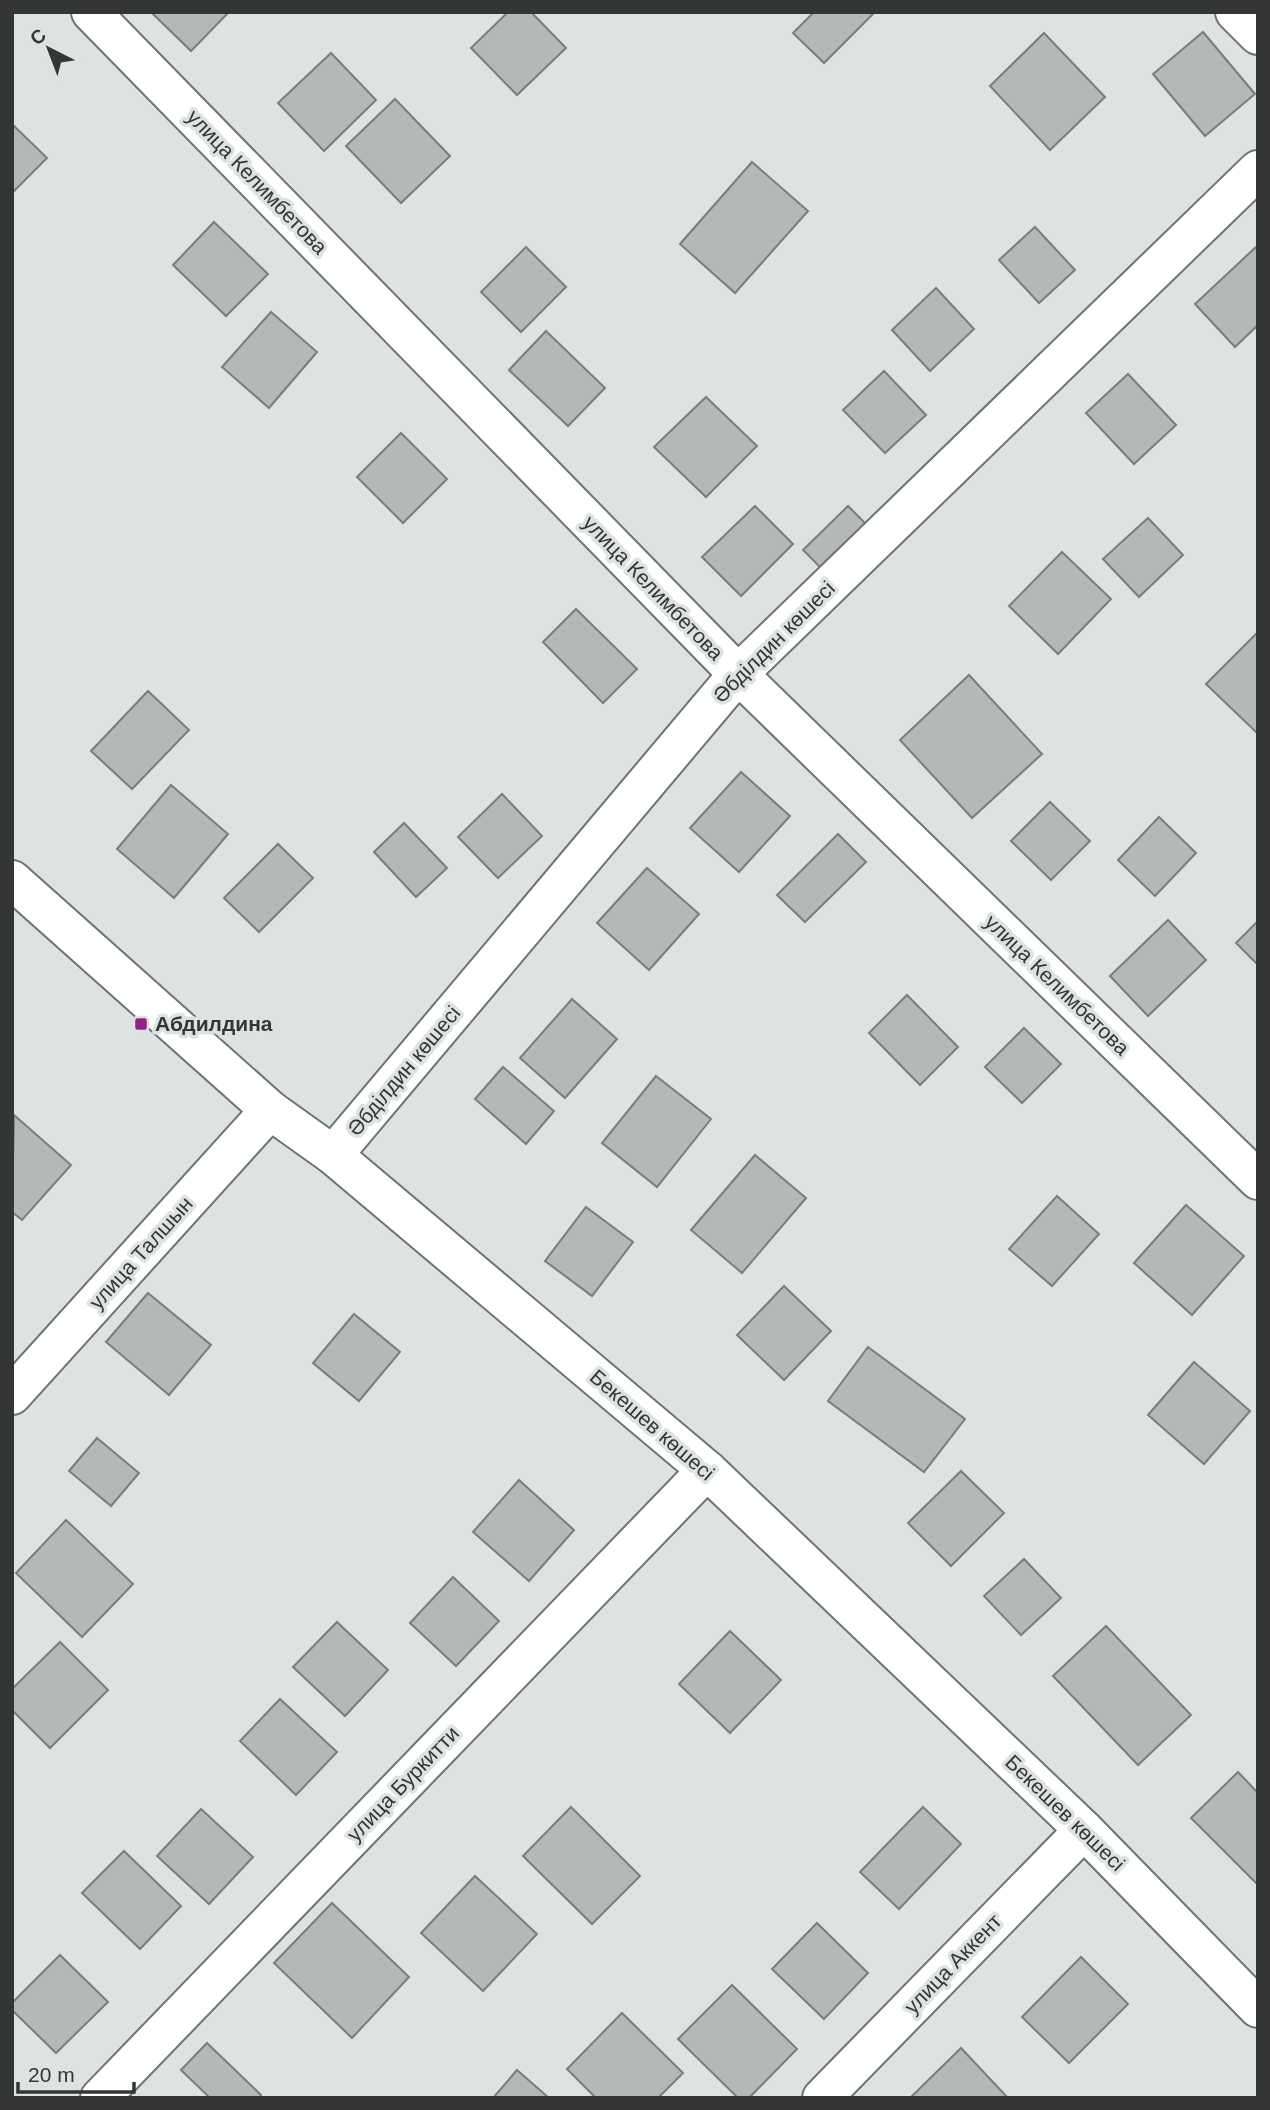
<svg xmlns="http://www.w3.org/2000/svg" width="1270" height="2110" font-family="Arial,sans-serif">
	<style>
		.building { fill: #b2b9b8; stroke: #777e7c; stroke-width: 2 }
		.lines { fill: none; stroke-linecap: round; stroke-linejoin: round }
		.minor-casing { stroke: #6d7372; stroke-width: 42 }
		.major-casing { stroke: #6d7372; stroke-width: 42 }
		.minor { stroke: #fff; stroke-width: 38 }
		.major { stroke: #fff; stroke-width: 38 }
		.poi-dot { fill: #922485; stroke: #dce3e2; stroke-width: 2.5 }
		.labels { text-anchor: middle; stroke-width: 7; stroke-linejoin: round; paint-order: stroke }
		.street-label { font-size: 21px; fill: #343636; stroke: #dce3e2 }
		.poi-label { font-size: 21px; font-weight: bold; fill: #343636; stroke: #dce3e2; text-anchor: start }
	</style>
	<rect width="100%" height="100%" fill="#dce3e2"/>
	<!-- building -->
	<g class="building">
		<path d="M 154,12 L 229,12 L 191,51 L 153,14 Z"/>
		<path d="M 508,12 L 531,12 L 566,48 L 517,95 L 471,48 Z"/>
		<path d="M 814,12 L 875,12 L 824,63 L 793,33 Z"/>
		<path d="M 1203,32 L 1255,94 L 1205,136 L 1153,74 Z"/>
		<path d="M 1044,33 L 1105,97 L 1050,150 L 990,86 Z"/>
		<path d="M 331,53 L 376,100 L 324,151 L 278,103 Z"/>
		<path d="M 395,99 L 450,156 L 401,203 L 346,146 Z"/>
		<path d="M 12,124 L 47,158 L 12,193 Z"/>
		<path d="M 752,162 L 808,211 L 735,293 L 680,244 Z"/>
		<path d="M 214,222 L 268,274 L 226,316 L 173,265 Z"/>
		<path d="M 1035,227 L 1075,270 L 1039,303 L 999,260 Z"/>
		<path d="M 1257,246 L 1258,325 L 1235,347 L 1195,304 Z"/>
		<path d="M 526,247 L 566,287 L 521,332 L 481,292 Z"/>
		<path d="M 936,288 L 974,329 L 930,371 L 892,330 Z"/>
		<path d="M 271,312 L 317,352 L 269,408 L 222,367 Z"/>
		<path d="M 546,331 L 605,388 L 568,426 L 509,370 Z"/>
		<path d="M 884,371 L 926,415 L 885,453 L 843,410 Z"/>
		<path d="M 1128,374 L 1176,425 L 1134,464 L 1086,413 Z"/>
		<path d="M 706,397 L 757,446 L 706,497 L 654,447 Z"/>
		<path d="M 401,433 L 447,479 L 403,523 L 357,477 Z"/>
		<path d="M 755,506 L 793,544 L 741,596 L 702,557 Z"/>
		<path d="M 848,506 L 869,527 L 825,572 L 803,550 Z"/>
		<path d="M 1148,518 L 1183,555 L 1139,597 L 1103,559 Z"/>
		<path d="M 1062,552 L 1111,599 L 1058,654 L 1009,606 Z"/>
		<path d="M 576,609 L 637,669 L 603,703 L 543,642 Z"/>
		<path d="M 1258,632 L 1258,734 L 1206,684 Z"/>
		<path d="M 969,675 L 1042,754 L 972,818 L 900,740 Z"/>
		<path d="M 148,691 L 189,730 L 132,789 L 91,751 Z"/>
		<path d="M 741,772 L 790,816 L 739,872 L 690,828 Z"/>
		<path d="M 171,785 L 228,834 L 174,898 L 117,849 Z"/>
		<path d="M 502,794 L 542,836 L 498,878 L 458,837 Z"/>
		<path d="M 1050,802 L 1090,841 L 1051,880 L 1011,841 Z"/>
		<path d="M 1159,817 L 1196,853 L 1155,896 L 1118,860 Z"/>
		<path d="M 404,823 L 447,868 L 416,897 L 374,852 Z"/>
		<path d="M 838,834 L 866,862 L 805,922 L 777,895 Z"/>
		<path d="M 278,844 L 313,878 L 259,932 L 224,898 Z"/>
		<path d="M 647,868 L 699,914 L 649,970 L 597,923 Z"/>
		<path d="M 1168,920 L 1206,960 L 1148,1016 L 1110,976 Z"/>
		<path d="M 1258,921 L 1258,965 L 1236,943 Z"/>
		<path d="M 907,995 L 958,1047 L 920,1085 L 869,1033 Z"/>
		<path d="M 572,999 L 617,1039 L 565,1098 L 520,1058 Z"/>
		<path d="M 1024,1028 L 1061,1064 L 1022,1103 L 985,1067 Z"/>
		<path d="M 503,1067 L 554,1111 L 526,1144 L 475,1099 Z"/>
		<path d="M 656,1076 L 711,1119 L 657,1187 L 602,1143 Z"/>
		<path d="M 14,1115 L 71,1165 L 22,1220 L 12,1212 Z"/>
		<path d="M 755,1155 L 806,1198 L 742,1273 L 691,1230 Z"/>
		<path d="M 1057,1196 L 1099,1234 L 1052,1286 L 1009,1249 Z"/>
		<path d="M 1186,1205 L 1244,1256 L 1192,1315 L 1134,1263 Z"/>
		<path d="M 586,1207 L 633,1242 L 592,1296 L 545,1261 Z"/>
		<path d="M 784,1286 L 831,1331 L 784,1380 L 737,1335 Z"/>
		<path d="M 148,1293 L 211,1345 L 169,1395 L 106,1342 Z"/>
		<path d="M 354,1314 L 400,1352 L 359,1401 L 313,1363 Z"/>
		<path d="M 868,1347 L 965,1419 L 924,1472 L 828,1401 Z"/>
		<path d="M 1194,1362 L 1250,1411 L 1204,1464 L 1148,1415 Z"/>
		<path d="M 97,1438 L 139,1473 L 111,1506 L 69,1471 Z"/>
		<path d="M 961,1471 L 1004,1513 L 951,1566 L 908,1523 Z"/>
		<path d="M 519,1480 L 574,1530 L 529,1581 L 473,1532 Z"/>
		<path d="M 66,1520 L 133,1584 L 82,1637 L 16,1573 Z"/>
		<path d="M 1024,1559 L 1061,1598 L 1021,1635 L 984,1596 Z"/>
		<path d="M 453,1577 L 499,1621 L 456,1666 L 410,1623 Z"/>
		<path d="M 337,1622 L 388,1670 L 345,1716 L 293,1667 Z"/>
		<path d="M 1106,1626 L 1191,1715 L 1138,1765 L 1053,1676 Z"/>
		<path d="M 730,1631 L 781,1680 L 730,1733 L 679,1684 Z"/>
		<path d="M 60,1642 L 108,1690 L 50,1748 L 12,1710 L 12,1689 Z"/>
		<path d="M 280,1699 L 337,1752 L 296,1795 L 240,1741 Z"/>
		<path d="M 1238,1772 L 1258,1793 L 1258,1885 L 1191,1818 Z"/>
		<path d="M 571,1807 L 640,1876 L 592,1924 L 523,1856 Z"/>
		<path d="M 923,1807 L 961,1844 L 899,1909 L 860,1872 Z"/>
		<path d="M 201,1809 L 253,1857 L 209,1904 L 157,1856 Z"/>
		<path d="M 124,1851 L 181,1906 L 140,1949 L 82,1893 Z"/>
		<path d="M 475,1876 L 537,1934 L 483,1991 L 421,1933 Z"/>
		<path d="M 332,1903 L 409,1977 L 352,2038 L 274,1963 Z"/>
		<path d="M 817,1923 L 868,1973 L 824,2019 L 772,1969 Z"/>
		<path d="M 60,1955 L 108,2002 L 56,2053 L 12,2010 L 12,2003 Z"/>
		<path d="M 1081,1957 L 1128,2004 L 1069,2063 L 1022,2017 Z"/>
		<path d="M 732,1985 L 797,2049 L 749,2098 L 738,2098 L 678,2039 Z"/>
		<path d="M 622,2013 L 683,2073 L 658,2098 L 596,2098 L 567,2069 Z"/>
		<path d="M 207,2043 L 261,2095 L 259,2098 L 210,2098 L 181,2070 Z"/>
		<path d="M 961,2048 L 1008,2098 L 910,2098 Z"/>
		<path d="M 517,2070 L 549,2098 L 493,2098 Z"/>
	</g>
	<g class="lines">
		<!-- minor casing -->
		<g class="minor-casing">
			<g id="minor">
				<path d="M 91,12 L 738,674 L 1258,1180"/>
				<path d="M 1235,12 L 1258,35"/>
				<path d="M 12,1395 L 270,1110"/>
				<path d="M 100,2098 L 707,1470"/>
				<path d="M 822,2098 L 1084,1830"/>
			</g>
		</g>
		<!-- major casing -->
		<g class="major-casing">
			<g id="major">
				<path d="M 12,880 L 270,1110 L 333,1155 L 707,1470 L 1084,1830 L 1258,2008"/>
				<path d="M 333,1155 L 738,674 L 1258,170"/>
			</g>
		</g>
		<!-- minor -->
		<use href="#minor" class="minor"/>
		<!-- major -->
		<use href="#major" class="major"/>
	</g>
	<!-- markers -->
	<rect class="poi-dot" x="134" y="1017" width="14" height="14" rx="3.5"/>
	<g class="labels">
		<!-- street labels -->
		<g class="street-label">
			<text transform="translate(257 182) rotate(46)" y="7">улица Келимбетова</text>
			<text transform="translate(653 588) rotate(46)" y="7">улица Келимбетова</text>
			<text transform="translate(774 642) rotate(-45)" y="7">Әбділдин көшесі</text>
			<text transform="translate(1057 985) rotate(44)" y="7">улица Келимбетова</text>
			<text transform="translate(404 1071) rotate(-50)" y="7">Әбділдин көшесі</text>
			<text transform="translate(141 1253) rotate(-48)" y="7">улица Талшын</text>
			<text transform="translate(652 1425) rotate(41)" y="7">Бекешев көшесі</text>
			<text transform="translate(403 1784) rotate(-46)" y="7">улица Буркитти</text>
			<text transform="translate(1065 1813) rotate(44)" y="7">Бекешев көшесі</text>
			<text transform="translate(953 1964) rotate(-46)" y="7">улица Аккент</text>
		</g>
		<!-- poi labels -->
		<g class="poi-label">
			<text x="155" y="1031">Абдилдина</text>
		</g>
	</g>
	<!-- border -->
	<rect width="1270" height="2110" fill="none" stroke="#343636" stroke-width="28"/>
	<!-- north arrow -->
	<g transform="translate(49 49) rotate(318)" stroke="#dce3e2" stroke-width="5" paint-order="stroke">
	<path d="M0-5L12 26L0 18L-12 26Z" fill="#343636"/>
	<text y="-10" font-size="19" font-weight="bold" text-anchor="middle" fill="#343636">С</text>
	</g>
	<!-- scale -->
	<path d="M18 2082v10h116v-10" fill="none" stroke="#343636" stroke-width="3.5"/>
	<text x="28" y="2082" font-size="21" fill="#343636" stroke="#dce3e2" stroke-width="5" paint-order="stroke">20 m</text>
</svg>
